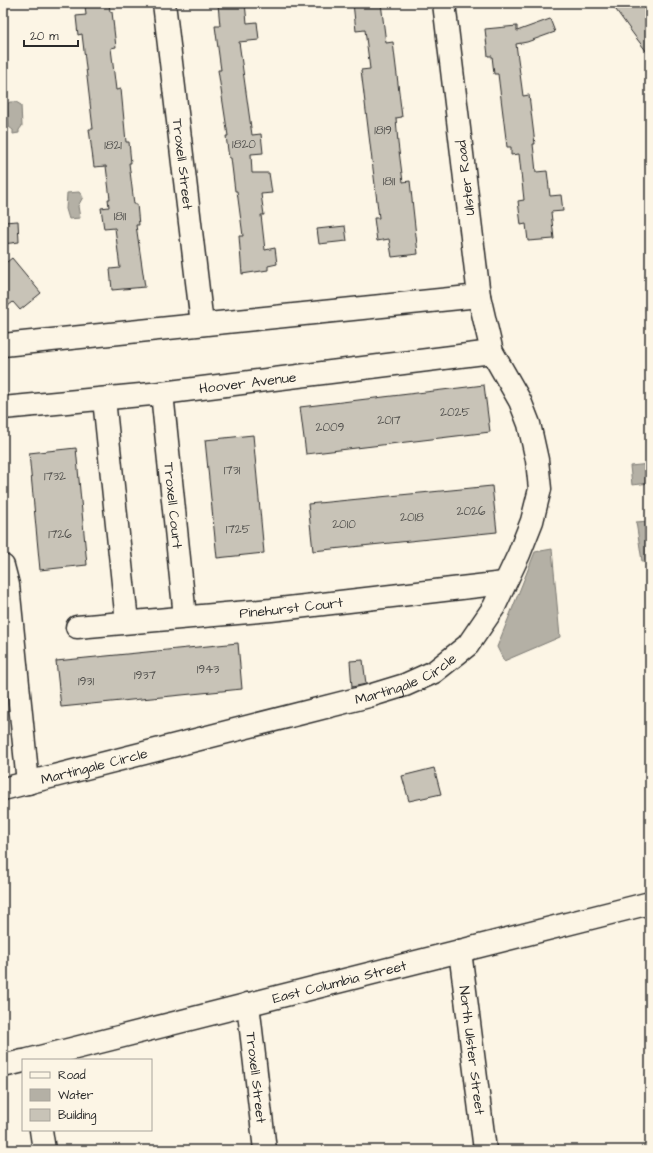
<svg xmlns="http://www.w3.org/2000/svg" width="653" height="1153" font-family="'Architects Daughter',sans-serif">
	<style>
		.water { fill: #b4b0a5; stroke: #7d7b74 }
		.building { fill: #c8c3b7; stroke: #2b2b2b }
		.lines { fill: none; stroke-linecap: round; stroke-linejoin: round }
		.minor-casing { stroke: #2b2b2b; stroke-width: 25 }
		.minor { stroke: #fcf5e5; stroke-width: 22 }
		.labels { text-anchor: middle; stroke-width: 3; stroke-linejoin: round; paint-order: stroke }
		.number-label { font-size: 12px; fill: #52514e }
		.street-label { font-size: 14px; fill: #2b2b2b; stroke: #fcf5e5 }
	</style>
	<rect width="100%" height="100%" fill="#fcf5e5"/>
	<filter id="ink" filterUnits="userSpaceOnUse"><feTurbulence type="fractalNoise" baseFrequency=".025" numOctaves="2"/><feDisplacementMap in="SourceGraphic" scale="8" xChannelSelector="R" yChannelSelector="G"/><feConvolveMatrix kernelMatrix="1 2 1 2 8 2 1 2 1" color-interpolation-filters="sRGB"/></filter>
	<g filter="url(#ink)">
		<!-- water -->
		<g class="water">
			<path d="M 10,102 L 16,102 L 21,105 L 22,126 L 19,130 L 19,133 L 13,134 L 13,130 L 9,127 L 7,104 Z"/>
			<path d="M 79,192 L 83,197 L 78,206 L 80,218 L 69,219 L 66,209 L 67,193 Z"/>
			<path d="M 650,464 L 650,483 L 632,485 L 630,466 Z"/>
			<path d="M 650,521 L 650,560 L 642,561 L 636,522 Z"/>
			<path d="M 552,549 L 560,637 L 504,661 L 497,647 L 535,552 Z"/>
		</g>
		<!-- building -->
		<g class="building">
			<path d="M 98,3 L 109,3 L 110,12 L 112,12 L 116,47 L 111,48 L 116,90 L 121,89 L 126,142 L 129,142 L 131,163 L 129,163 L 134,204 L 137,204 L 139,225 L 136,225 L 145,287 L 112,290 L 110,269 L 120,268 L 115,228 L 104,229 L 101,208 L 109,207 L 108,199 L 110,199 L 106,166 L 94,167 L 89,129 L 93,129 L 84,51 L 82,34 L 78,35 L 76,16 L 86,15 L 85,5 Z"/>
			<path d="M 245,3 L 247,23 L 257,22 L 259,40 L 239,42 L 252,135 L 261,134 L 263,153 L 251,154 L 252,173 L 269,173 L 272,193 L 261,194 L 264,215 L 261,215 L 265,250 L 275,248 L 277,264 L 268,266 L 268,270 L 242,274 L 239,236 L 243,236 L 237,191 L 235,191 L 231,158 L 229,158 L 226,136 L 228,136 L 218,70 L 221,70 L 215,26 L 220,26 L 218,4 Z"/>
			<path d="M 353,3 L 381,3 L 386,43 L 393,42 L 402,117 L 396,118 L 398,143 L 403,182 L 410,181 L 418,254 L 392,257 L 389,239 L 377,241 L 374,218 L 379,218 L 361,70 L 370,69 L 365,30 L 356,31 Z"/>
			<path d="M 611,3 L 650,3 L 650,56 L 634,35 Z"/>
			<path d="M 550,19 L 555,32 L 527,42 L 516,44 L 523,96 L 529,95 L 535,144 L 533,144 L 536,172 L 547,171 L 550,196 L 561,195 L 563,211 L 551,212 L 554,239 L 528,241 L 526,224 L 521,225 L 518,201 L 524,200 L 519,154 L 511,155 L 511,147 L 507,147 L 498,74 L 494,74 L 492,56 L 488,56 L 485,29 L 517,26 L 517,31 Z"/>
			<path d="M 18,221 L 19,242 L 3,244 L 3,222 Z"/>
			<path d="M 345,226 L 347,241 L 319,244 L 317,229 Z"/>
			<path d="M 12,258 L 41,293 L 20,310 L 13,302 L 3,310 L 3,265 Z"/>
			<path d="M 484,385 L 490,432 L 306,454 L 300,407 Z"/>
			<path d="M 253,435 L 264,553 L 217,558 L 205,440 Z"/>
			<path d="M 76,448 L 87,565 L 40,570 L 29,453 Z"/>
			<path d="M 492,486 L 497,532 L 313,551 L 308,504 Z"/>
			<path d="M 238,643 L 242,689 L 61,707 L 56,661 Z"/>
			<path d="M 363,660 L 366,684 L 352,687 L 350,661 Z"/>
			<path d="M 434,768 L 441,794 L 409,801 L 402,776 Z"/>
		</g>
		<g class="lines">
			<!-- minor casing -->
			<g class="minor-casing">
				<g id="minor">
					<path id="s1" d="M 164,3 L 202,324"/>
					<path d="M 3,345 L 479,296"/>
					<path id="s2" d="M 162,393 L 185,617"/>
					<path d="M 104,399 L 127,622"/>
					<path id="s3" d="M 3,408 L 162,393 L 492,352"/>
					<path d="M 3,566 L 8,585 L 28,783"/>
					<path id="s4" d="M 77,627 L 271,610 L 504,583"/>
					<path id="s5" d="M 3,789 L 369,696 L 405,685 L 434,672 L 468,645 L 494,607 L 519,554 L 532,521 L 540,489 L 537,460 L 529,424 L 520,401 L 492,352 L 479,296 L 444,3"/>
					<path id="s6" d="M 460,951 L 485,1150"/>
					<path id="s7" d="M 248,1004 L 265,1150"/>
					<path id="s8" d="M 28,1060 L 650,903"/>
					<path d="M 3,1066 L 23,1061"/>
					<path d="M 41,1130 L 44,1150"/>
				</g>
			</g>
			<!-- minor -->
			<use href="#minor" class="minor"/>
		</g>
	</g>
	<g class="labels">
		<!-- number labels -->
		<g class="number-label">
			<text x="383" y="134">1819</text>
			<text x="244" y="148">1820</text>
			<text x="113" y="149">1821</text>
			<text x="389" y="185">1811</text>
			<text x="120" y="220">1811</text>
			<text x="455" y="416">2025</text>
			<text x="389" y="424">2017</text>
			<text x="330" y="431">2009</text>
			<text x="232" y="474">1731</text>
			<text x="55" y="480">1732</text>
			<text x="471" y="515">2026</text>
			<text x="412" y="521">2018</text>
			<text x="344" y="528">2010</text>
			<text x="238" y="533">1725</text>
			<text x="60" y="538">1726</text>
			<text x="208" y="673">1943</text>
			<text x="145" y="679">1937</text>
			<text x="86" y="685">1931</text>
		</g>
		<!-- street labels -->
		<g class="street-label">
			<text dy="5" stroke="none"><textPath href="#s1" startOffset="162">Troxell Street</textPath></text>
			<text transform="translate(465 178) rotate(-97)" y="5">Ulster Road</text>
			<text dy="5" stroke="none"><textPath href="#s3" startOffset="246">Hoover Avenue</textPath></text>
			<text dy="5" stroke="none"><textPath href="#s2" startOffset="113">Troxell Court</textPath></text>
			<text dy="5" stroke="none"><textPath href="#s4" startOffset="215">Pinehurst Court</textPath></text>
			<text dy="5" stroke="none"><textPath href="#s5" startOffset="418">Martingale Circle</textPath></text>
			<text dy="5" stroke="none"><textPath href="#s5" startOffset="94">Martingale Circle</textPath></text>
			<text dy="5" stroke="none"><textPath href="#s8" startOffset="321">East Columbia Street</textPath></text>
			<text dy="5" stroke="none"><textPath href="#s6" startOffset="100">North Ulster Street</textPath></text>
			<text dy="5" stroke="none"><textPath href="#s7" startOffset="74">Troxell Street</textPath></text>
		</g>
	</g>
	<!-- margin -->
	<rect width="653" height="1153" fill="none" stroke="#fcf5e5" stroke-width="16"/>
	<rect x="8" y="8" width="637" height="1137" fill="none" stroke="#2b2b2b" stroke-width="1.5" filter="url(#ink)"/>
	<!-- legend -->
	<rect x="22" y="1059" width="130" height="72" fill="#fcf5e5" stroke="#a8a49b"/>
	<rect x="30" y="1072" width="20" height="6" fill="#fcf5e5" stroke="#a8a49b"/>
	<text x="58" y="1079" font-size="12" fill="#2b2b2b">Road</text>
	<rect x="30" y="1089" width="20" height="12" fill="#b4b0a5" stroke="#a8a49b"/>
	<text x="58" y="1099" font-size="12" fill="#2b2b2b">Water</text>
	<rect x="30" y="1109" width="20" height="12" fill="#c8c3b7" stroke="#a8a49b"/>
	<text x="58" y="1119" font-size="12" fill="#2b2b2b">Building</text>
	<!-- scale -->
	<path d="M24 40v6h54v-6" fill="none" stroke="#2b2b2b" stroke-width="2"/>
	<text x="30" y="40" font-size="12" fill="#2b2b2b" stroke="#fcf5e5" stroke-width="3" paint-order="stroke">20 m</text>
</svg>
